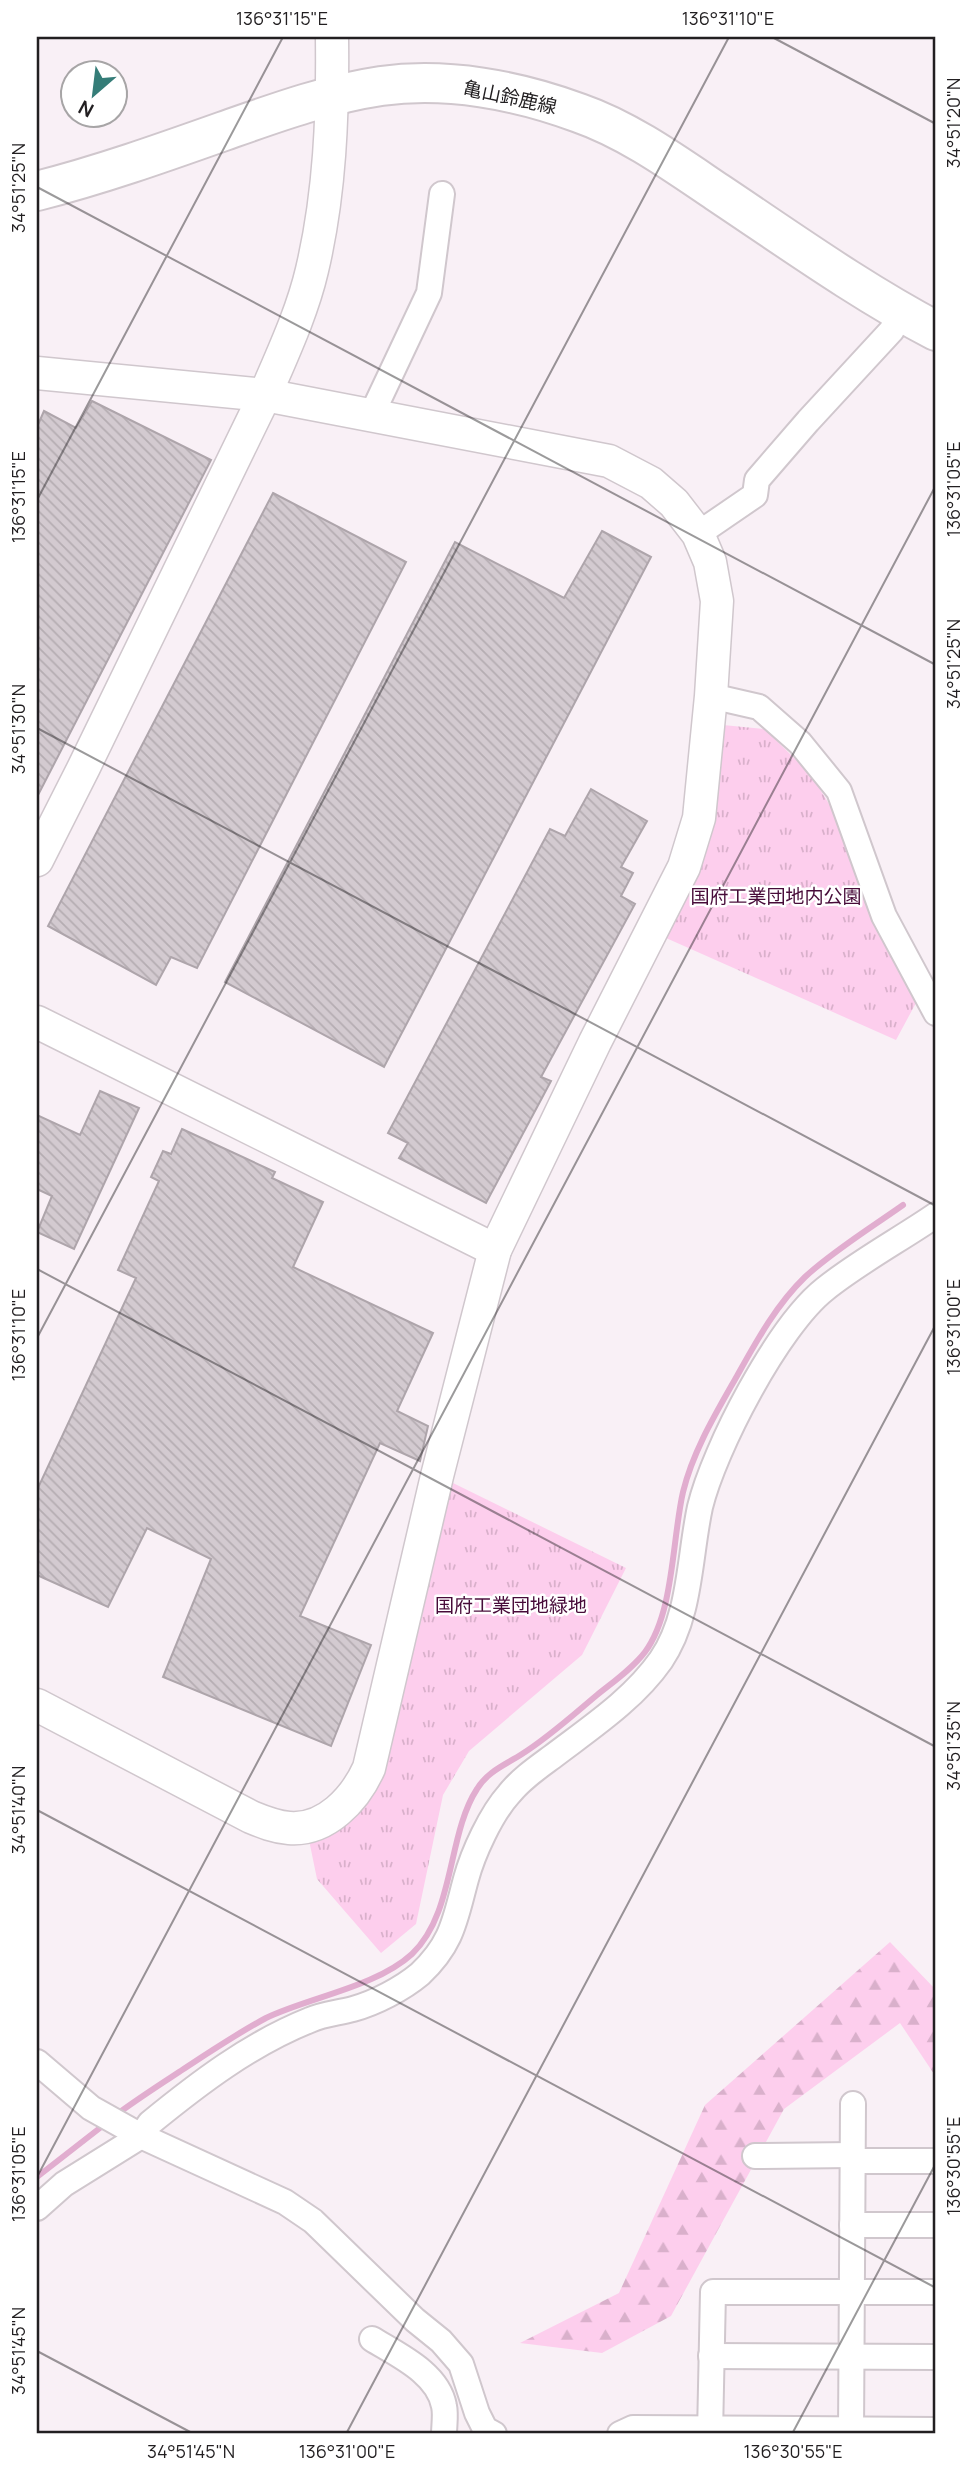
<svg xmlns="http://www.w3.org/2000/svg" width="973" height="2471" font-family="Manrope,'Noto Sans JP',sans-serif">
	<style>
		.forest { fill: url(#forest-firs) }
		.park { fill: url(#park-tufts) }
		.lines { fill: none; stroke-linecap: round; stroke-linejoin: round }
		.stream { stroke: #e1adcf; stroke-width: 6 }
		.building { fill: url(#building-back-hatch); stroke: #aea5ab; stroke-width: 2 }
		.minor-casing { stroke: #d0c7cd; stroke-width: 28 }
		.tertiary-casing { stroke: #d0c7cd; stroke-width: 35 }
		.primary-casing { stroke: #d0c7cd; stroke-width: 42 }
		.minor { stroke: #fff; stroke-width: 24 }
		.tertiary { stroke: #fff; stroke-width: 32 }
		.primary { stroke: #fff; stroke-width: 38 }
		.ticks { fill: none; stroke: #221f21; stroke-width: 2; stroke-opacity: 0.45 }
		.labels { text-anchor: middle; stroke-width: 5; stroke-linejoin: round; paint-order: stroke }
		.street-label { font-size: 19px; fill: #221f21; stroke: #fff }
		.park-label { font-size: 19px; fill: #470b39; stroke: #fff }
		.neatline { fill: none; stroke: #221f21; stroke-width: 2.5 }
		.ticks-label { font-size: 18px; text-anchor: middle; fill: #221f21 }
	</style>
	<defs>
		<pattern id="forest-firs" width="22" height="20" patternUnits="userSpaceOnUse" patternTransform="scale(1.75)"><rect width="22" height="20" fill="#fdceed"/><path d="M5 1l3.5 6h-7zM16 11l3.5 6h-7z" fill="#d9b0cb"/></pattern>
		<pattern id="park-tufts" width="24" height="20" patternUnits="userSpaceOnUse" patternTransform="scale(1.75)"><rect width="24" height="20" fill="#fdceed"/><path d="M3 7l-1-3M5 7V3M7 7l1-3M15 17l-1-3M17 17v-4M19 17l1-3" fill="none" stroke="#d9b0cb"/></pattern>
		<pattern id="building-back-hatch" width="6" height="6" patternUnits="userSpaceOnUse" patternTransform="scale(1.75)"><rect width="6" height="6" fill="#d3cad0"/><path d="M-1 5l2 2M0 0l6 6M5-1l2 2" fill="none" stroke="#b5adb2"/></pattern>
	</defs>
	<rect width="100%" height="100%" fill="#f9f0f6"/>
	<!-- forest -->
	<path class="forest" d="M 890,1942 L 936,1990 L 936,2077 L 900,2023 L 784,2109 L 671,2316 L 602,2353 L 520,2343 L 619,2293 L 705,2105 Z"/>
	<!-- park -->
	<g class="park">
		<path d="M 723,725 L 765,729 L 811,775 L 831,807 L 863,887 L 917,1001 L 896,1040 L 666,938 L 697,870 Z"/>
		<path d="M 453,1483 L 626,1568 L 582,1655 L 469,1751 L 443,1795 L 416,1924 L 381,1953 L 317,1879 L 309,1840 L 379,1782 Z"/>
	</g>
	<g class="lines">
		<!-- stream -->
		<g class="stream">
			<path d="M 116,2115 C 136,2100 158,2086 179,2072 C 208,2053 236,2034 266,2018 C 310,1997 376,1987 412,1954 C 455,1913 447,1835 477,1789 C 488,1771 505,1765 522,1754 C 549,1737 573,1715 597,1695 C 613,1682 632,1669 645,1652 C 674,1613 672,1540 683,1492 C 693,1451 716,1413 737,1376 C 756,1342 776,1305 805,1277 C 833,1251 872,1227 903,1205"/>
			<path d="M 37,2177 L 105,2124"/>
		</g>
	</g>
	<!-- building -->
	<g class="building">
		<path d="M 92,401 L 211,460 L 37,797 L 37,427 L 44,411 L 76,428 Z"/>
		<path d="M 273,493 L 406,562 L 197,968 L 171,957 L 156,985 L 48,926 Z"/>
		<path d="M 602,531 L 651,557 L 384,1067 L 225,982 L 455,542 L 564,598 Z"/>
		<path d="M 591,789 L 647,821 L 621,867 L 633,873 L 621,896 L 635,904 L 541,1077 L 551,1081 L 486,1203 L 399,1158 L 408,1143 L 388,1133 L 550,829 L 565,836 Z"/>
		<path d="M 100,1091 L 139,1108 L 74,1249 L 37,1232 L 52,1196 L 37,1189 L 37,1115 L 80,1135 Z"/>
		<path d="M 182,1129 L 275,1172 L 272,1178 L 323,1202 L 293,1267 L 433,1333 L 397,1411 L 428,1426 L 420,1461 L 380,1443 L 300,1616 L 371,1645 L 331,1746 L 163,1677 L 211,1559 L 147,1528 L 108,1607 L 37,1575 L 37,1490 L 136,1278 L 118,1270 L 159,1181 L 151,1177 L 163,1151 L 171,1154 Z"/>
	</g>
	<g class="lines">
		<!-- minor casing -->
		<g class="minor-casing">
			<g id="minor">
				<path d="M 371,416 L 429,293 L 442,194"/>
				<path d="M 698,534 L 755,495 L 757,480 L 808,421 L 892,330 L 898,312"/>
				<path d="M 711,696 L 759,707 L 800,743 L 839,791 L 884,916 L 936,1013"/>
				<path d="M 37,2062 L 91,2108 L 141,2136 L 285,2202 L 313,2221 L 415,2320 L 441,2341 L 461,2364 L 477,2413 L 485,2429 L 494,2434"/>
				<path d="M 755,2156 L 853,2155"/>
				<path d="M 852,2161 L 936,2161"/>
				<path d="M 37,2208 L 64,2184 L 141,2136 L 150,2123 C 199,2083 250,2044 310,2020 C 323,2014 338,2013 353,2009 C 375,2003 402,1989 420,1974 C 453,1943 455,1919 466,1879 C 473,1853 491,1814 509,1794 C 521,1779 537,1768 552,1757 C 590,1728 633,1700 661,1660 C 691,1616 689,1558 700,1507 C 714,1449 778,1326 825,1289 C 857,1263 901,1239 936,1215"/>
				<path d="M 852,2225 L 936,2225"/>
				<path d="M 372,2339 C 398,2355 438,2373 444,2406 C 446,2415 444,2426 444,2434"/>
				<path d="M 711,2356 L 936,2357"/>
				<path d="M 620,2434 L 633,2428 L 936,2430"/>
				<path d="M 710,2434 L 713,2292 L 936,2292"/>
				<path d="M 851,2434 L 853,2104"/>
			</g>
		</g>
		<!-- tertiary casing -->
		<g class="tertiary-casing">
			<g id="tertiary">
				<path d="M 37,373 L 265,395 L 609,461 L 651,483 L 674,503 L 698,534 L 710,562 L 717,601 L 711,696 L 699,818 L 684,867 L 595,1042 L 495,1250 L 437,1476 L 369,1768 C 355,1799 326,1831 289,1828 C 275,1827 263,1822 251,1817 L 37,1705"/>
				<path d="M 37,860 L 84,767 L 265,395 C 282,355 302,313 312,270 C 330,194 333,115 332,37"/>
				<path d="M 37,1022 L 495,1250"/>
			</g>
		</g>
		<!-- primary casing -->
		<g class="primary-casing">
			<path id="primary" d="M 37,191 C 100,175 162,153 224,131 C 275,113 327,94 381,86 C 447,77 517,90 579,113 C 628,130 674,163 717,192 C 789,240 860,291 936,331"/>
		</g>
		<!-- minor -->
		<use href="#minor" class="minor"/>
		<!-- tertiary -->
		<use href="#tertiary" class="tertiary"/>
		<!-- primary -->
		<use href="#primary" class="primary"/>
	</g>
	<!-- ticks -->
	<path class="ticks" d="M 772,37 L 936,124M 37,187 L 936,665M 37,500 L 283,37M 37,728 L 936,1206M 37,1269 L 936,1747M 37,1338 L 729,37M 37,1810 L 936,2288M 37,2177 L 936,485M 37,2351 L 194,2434M 346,2434 L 936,1324M 792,2434 L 936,2163"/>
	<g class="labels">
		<!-- street labels -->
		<g class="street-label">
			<text transform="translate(510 97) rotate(12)" y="7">亀山鈴鹿線</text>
		</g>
		<!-- park labels -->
		<g class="park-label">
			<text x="776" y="903">国府工業団地内公園</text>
			<text x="511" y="1612">国府工業団地緑地</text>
		</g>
	</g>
	<!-- border -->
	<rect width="973" height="2471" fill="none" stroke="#ffffff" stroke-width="77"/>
	<!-- north arrow -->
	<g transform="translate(94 94) rotate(208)"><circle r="33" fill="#ffffff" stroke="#a7a5a6" stroke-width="2"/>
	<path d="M0-5L12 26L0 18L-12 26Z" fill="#357d78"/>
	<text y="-10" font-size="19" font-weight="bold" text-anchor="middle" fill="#221f21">N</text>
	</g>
	<rect x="38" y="38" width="896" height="2394" class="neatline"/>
	<g class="ticks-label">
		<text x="282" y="25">136°31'15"E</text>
		<text x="728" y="25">136°31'10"E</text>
		<text transform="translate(954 123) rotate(-90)" y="6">34°51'20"N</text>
		<text transform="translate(19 188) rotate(-90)" y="6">34°51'25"N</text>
		<text transform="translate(954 489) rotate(-90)" y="6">136°31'05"E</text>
		<text transform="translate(19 497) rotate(-90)" y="6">136°31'15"E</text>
		<text transform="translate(954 664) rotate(-90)" y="6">34°51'25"N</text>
		<text transform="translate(19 729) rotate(-90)" y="6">34°51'30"N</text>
		<text transform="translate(954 1327) rotate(-90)" y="6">136°31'00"E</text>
		<text transform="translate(19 1335) rotate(-90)" y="6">136°31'10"E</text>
		<text transform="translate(954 1746) rotate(-90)" y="6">34°51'35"N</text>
		<text transform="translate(19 1810) rotate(-90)" y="6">34°51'40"N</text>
		<text transform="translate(954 2166) rotate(-90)" y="6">136°30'55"E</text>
		<text transform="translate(19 2174) rotate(-90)" y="6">136°31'05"E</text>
		<text transform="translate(19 2351) rotate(-90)" y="6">34°51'45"N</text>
		<text x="191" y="2458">34°51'45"N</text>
		<text x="347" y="2458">136°31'00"E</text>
		<text x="793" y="2458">136°30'55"E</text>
	</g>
</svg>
